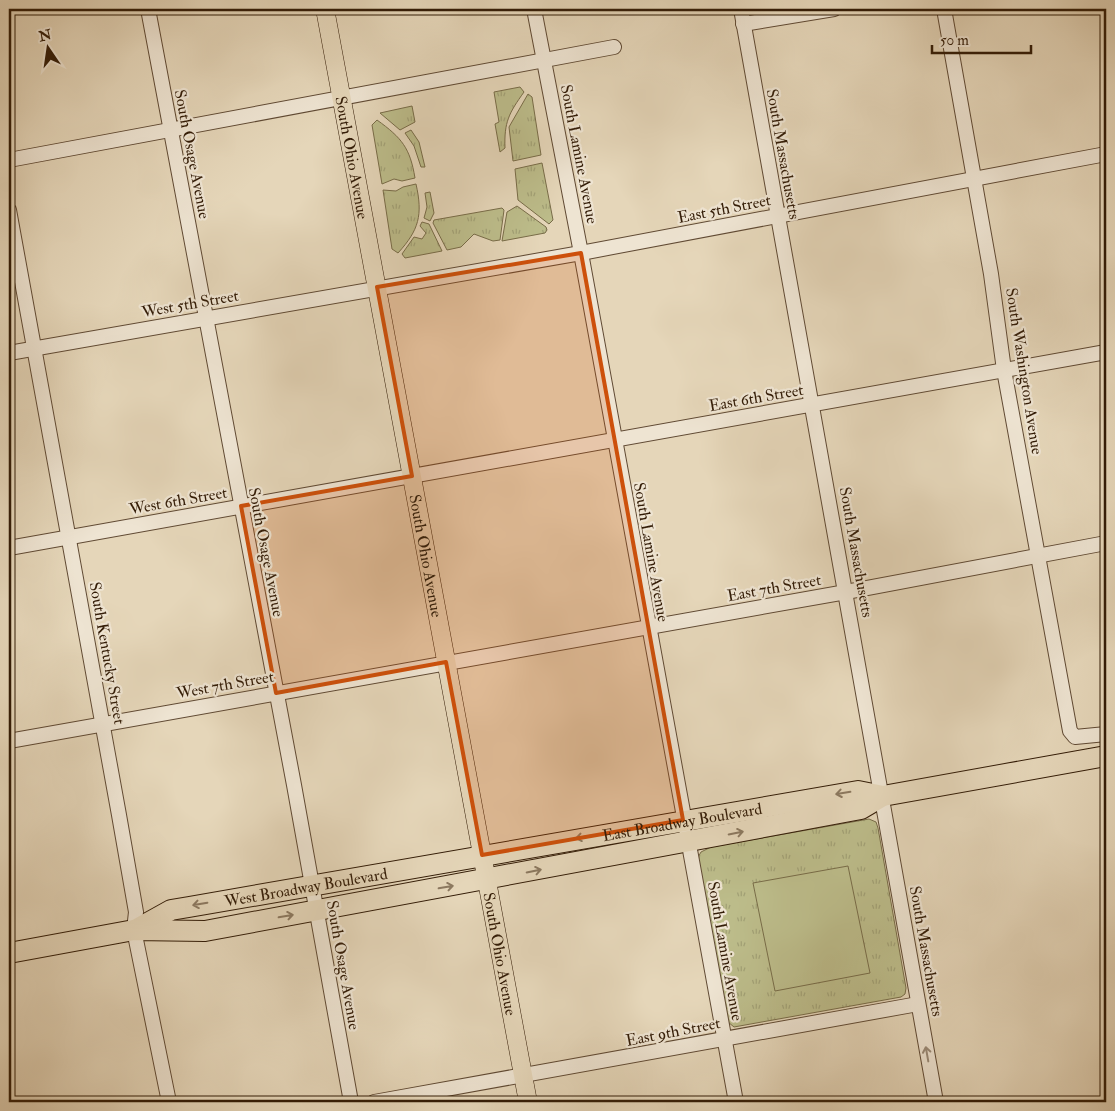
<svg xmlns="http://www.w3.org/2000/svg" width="1115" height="1111" font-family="'IM FELL Double Pica',serif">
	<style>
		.grass { fill: url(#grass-tufts); stroke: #786c48 }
		.park { fill: #bcbc8a; stroke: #786c48 }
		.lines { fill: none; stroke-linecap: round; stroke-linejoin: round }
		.minor-casing { stroke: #604a34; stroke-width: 16 }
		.major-casing { stroke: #331c07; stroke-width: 19 }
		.highway-casing { stroke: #331c07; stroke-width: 22 }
		.minor { stroke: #eee4d2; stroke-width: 14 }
		.major { stroke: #e5d6b9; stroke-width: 18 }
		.highway { stroke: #e5d6b9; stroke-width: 20 }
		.oneway { stroke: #8c7960 }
		.oneway2 { stroke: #9a8a77 }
		.marked { fill: #cd500b; fill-opacity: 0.2; stroke: #cd500b; stroke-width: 4; stroke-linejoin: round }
		.labels { text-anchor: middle; stroke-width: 4.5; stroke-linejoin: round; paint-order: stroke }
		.street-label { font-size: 16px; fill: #331c07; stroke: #eee4d2 }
	</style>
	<defs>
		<pattern id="grass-tufts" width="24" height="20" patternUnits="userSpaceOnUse" patternTransform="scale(1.25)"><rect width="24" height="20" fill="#bcbc8a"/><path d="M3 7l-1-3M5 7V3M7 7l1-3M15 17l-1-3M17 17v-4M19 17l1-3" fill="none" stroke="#a2a176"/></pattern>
	</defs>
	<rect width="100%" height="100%" fill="#e5d6b9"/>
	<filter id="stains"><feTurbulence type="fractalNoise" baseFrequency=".004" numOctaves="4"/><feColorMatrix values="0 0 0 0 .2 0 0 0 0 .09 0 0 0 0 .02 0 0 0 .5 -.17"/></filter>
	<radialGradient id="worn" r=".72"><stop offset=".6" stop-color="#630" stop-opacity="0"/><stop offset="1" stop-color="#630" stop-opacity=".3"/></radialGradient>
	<!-- grass -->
	<g class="grass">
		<path d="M 520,87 L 524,92 C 509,113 504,122 505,148 L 500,152 L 495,124 L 499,122 L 494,92 Z"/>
		<path d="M 528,94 L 532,97 L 541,155 L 513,161 L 509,127 Z"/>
		<path d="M 412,106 L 415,122 L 400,130 L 380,113 Z"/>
		<path d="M 377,120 C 402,138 410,148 415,178 L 402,181 L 394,179 L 382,184 L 372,125 Z"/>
		<path d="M 411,130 L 419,142 L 425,167 L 421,167 L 414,146 L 405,133 Z"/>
		<path d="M 542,163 L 553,220 L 549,224 L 518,200 L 515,169 Z"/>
		<path d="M 416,184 C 423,215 419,230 398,253 L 392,249 L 383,190 L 396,191 L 403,187 Z"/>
		<path d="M 430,192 L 434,213 L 430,221 L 424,218 L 427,207 L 425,193 Z"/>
		<path d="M 517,206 L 546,227 L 547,230 L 545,233 L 502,241 L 507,212 Z"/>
		<path d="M 502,208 L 504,210 L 500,240 L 493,241 L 474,234 L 461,247 L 447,250 L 433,223 L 434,220 Z"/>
		<path d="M 422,222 L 429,224 L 442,251 L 405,258 L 402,254 L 414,237 L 422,239 L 426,233 L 420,226 Z"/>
		<path d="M 869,819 L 876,822 L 878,828 L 906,988 L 905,994 L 901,997 L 734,1027 L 728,1022 L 697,859 L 701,852 L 711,847 Z"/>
	</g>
	<!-- park -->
	<path class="park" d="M 848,866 L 870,973 L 775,991 L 753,883 Z"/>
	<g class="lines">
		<!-- minor casing -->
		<g class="minor-casing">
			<g id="minor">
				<path d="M 148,9 L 294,785 L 351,1102"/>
				<path d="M 534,9 L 581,253 L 736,1102"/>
				<path d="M 741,9 L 936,1102"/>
				<path d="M 944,9 L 991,274 L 1004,370 L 1070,731 L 1075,737 L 1106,734"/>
				<path d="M 743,24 L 834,9"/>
				<path d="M 9,160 L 614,47"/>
				<path d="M 9,210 L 119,815 L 136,912 L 134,930 L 169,1102"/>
				<path d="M 9,353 L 581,253 L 1106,154"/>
				<path d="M 9,548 L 1106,352"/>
				<path d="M 9,741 L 846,592 L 1106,543"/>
				<path d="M 374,1102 L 918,1004"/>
			</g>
		</g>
		<!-- major casing -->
		<g class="major-casing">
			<g id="major">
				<path id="s1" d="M 325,9 L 528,1102"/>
			</g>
		</g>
		<!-- highway casing -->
		<g class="highway-casing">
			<g id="highway">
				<path id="s2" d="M 135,930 L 171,910 L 189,907 L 858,791 L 883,796"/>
				<path d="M 9,953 L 134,930 L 205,931 L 861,809 L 883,796 L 1106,756"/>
			</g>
		</g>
		<!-- minor -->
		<use href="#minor" class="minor"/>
		<!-- major -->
		<use href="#major" class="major"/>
		<!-- highway -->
		<use href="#highway" class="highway"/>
	</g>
	<!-- one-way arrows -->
	<defs><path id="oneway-shaft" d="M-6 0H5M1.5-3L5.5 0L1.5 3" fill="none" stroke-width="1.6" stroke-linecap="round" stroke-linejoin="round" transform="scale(1.25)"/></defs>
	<g class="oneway">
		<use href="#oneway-shaft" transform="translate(843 793) rotate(171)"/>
		<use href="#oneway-shaft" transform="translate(736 833) rotate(-11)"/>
		<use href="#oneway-shaft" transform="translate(583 837) rotate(170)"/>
		<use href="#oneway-shaft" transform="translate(534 871) rotate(-11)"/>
		<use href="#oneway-shaft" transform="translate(446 887) rotate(-10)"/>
		<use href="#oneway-shaft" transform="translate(200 904) rotate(170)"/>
		<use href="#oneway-shaft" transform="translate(286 916) rotate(-10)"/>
	</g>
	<use class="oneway2" href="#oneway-shaft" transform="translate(927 1054) rotate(-100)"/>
	<!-- marked area -->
	<path class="marked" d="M 581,253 L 683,820 L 482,855 L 446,662 L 276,693 L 241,506 L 412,476 L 377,287 Z"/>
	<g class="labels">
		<!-- street labels -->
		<g class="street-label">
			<text transform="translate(193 154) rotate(79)" y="6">South Osage Avenue</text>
			<text transform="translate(580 154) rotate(79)" y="6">South Lamine Avenue</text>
			<text transform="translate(784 154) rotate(80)" y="6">South Massachusetts</text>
			<text dy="6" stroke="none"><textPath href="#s1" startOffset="151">South Ohio Avenue</textPath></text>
			<text transform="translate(724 208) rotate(-11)" y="6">East 5th Street</text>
			<text transform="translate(190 303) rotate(-10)" y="6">West 5th Street</text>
			<text transform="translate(1025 371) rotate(81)" y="6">South Washington Avenue</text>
			<text transform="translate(756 397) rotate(-10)" y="6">East 6th Street</text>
			<text transform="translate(178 500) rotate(-10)" y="6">West 6th Street</text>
			<text transform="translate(267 552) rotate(79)" y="6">South Osage Avenue</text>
			<text transform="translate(652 552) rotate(80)" y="6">South Lamine Avenue</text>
			<text transform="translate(857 552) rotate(80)" y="6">South Massachusetts</text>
			<text dy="6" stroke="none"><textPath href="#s1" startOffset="556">South Ohio Avenue</textPath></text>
			<text transform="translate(774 587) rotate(-10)" y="6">East 7th Street</text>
			<text transform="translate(108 653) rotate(80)" y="6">South Kentucky Street</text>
			<text transform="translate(225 684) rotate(-10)" y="6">West 7th Street</text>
			<text dy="6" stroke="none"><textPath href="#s2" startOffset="560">East Broadway Boulevard</textPath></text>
			<text dy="6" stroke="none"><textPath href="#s2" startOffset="178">West Broadway Boulevard</textPath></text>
			<text transform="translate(726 951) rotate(80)" y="6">South Lamine Avenue</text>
			<text transform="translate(927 951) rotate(80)" y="6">South Massachusetts</text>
			<text dy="6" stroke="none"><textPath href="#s1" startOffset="961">South Ohio Avenue</textPath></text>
			<text transform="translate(344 965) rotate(80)" y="6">South Osage Avenue</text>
			<text transform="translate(673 1031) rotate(-11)" y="6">East 9th Street</text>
		</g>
	</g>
	<!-- margin -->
	<rect width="1115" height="1111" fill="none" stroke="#e5d6b9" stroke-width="30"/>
	<rect x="10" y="10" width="1095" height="1091" fill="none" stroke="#331c07" stroke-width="2.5"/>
	<rect x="15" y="15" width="1085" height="1081" fill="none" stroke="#331c07"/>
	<!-- north arrow -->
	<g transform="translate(48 48) rotate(347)" stroke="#eee4d2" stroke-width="4" paint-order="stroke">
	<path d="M0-4L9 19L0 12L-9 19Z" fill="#331c07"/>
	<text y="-8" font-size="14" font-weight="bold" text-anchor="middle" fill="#331c07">N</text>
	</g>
	<!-- scale -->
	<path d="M932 45v8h99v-8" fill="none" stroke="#331c07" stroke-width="2.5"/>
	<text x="940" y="45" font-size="15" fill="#331c07" stroke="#eee4d2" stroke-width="4" paint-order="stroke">50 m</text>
	<rect width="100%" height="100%" filter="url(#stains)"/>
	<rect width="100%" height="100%" fill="url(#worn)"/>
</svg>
